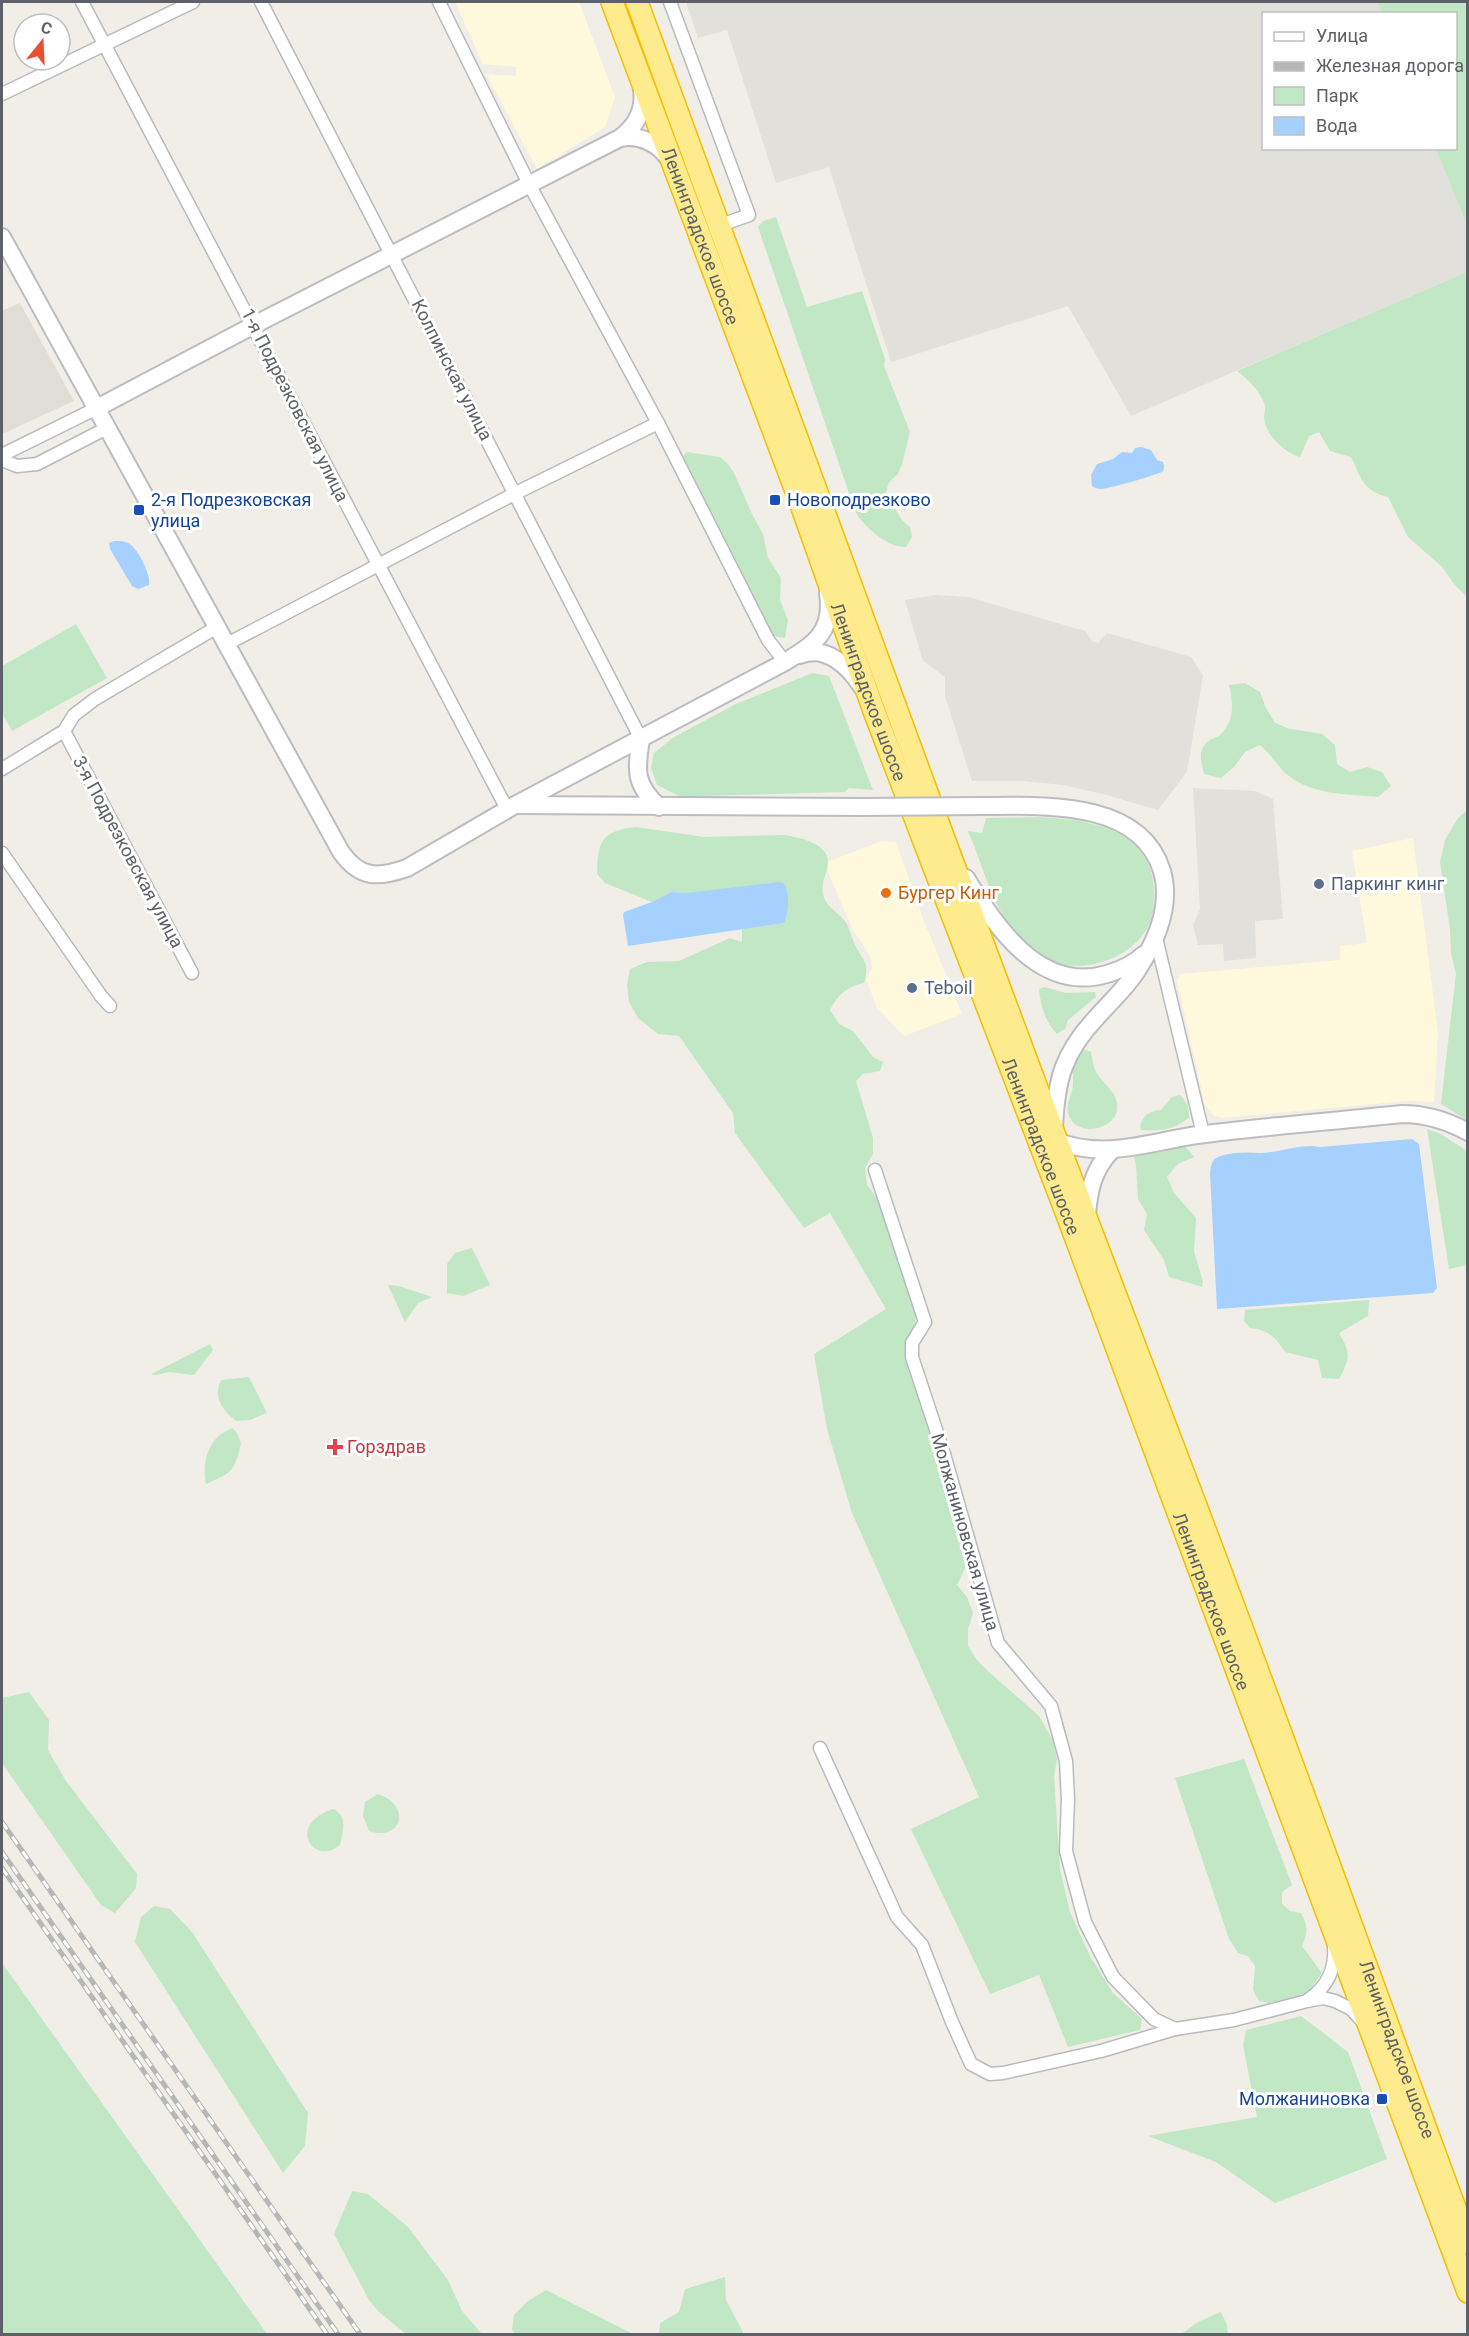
<svg xmlns="http://www.w3.org/2000/svg" width="1469" height="2336" font-family="Roboto,sans-serif">
	<style>
		.commercial { fill: #fef9dc }
		.industrial { fill: #e1e0da }
		.education { fill: #e0ded4 }
		.green { fill: #c2e7c5 }
		.water { fill: #a6d1ff }
		.lines { fill: none; stroke-linecap: round; stroke-linejoin: round }
		.street-casing { stroke: #b8babf; stroke-width: 15 }
		.secondary-casing { stroke: #bbbdc3; stroke-width: 20 }
		.highway-casing { stroke: #f5be00; stroke-width: 24 }
		.street { stroke: #fff; stroke-width: 12 }
		.secondary { stroke: #fff; stroke-width: 16 }
		.highway { stroke: #feeb8e; stroke-width: 21 }
		.rail-casing { stroke: #b6b7b7; stroke-width: 5 }
		.rail { stroke: #fff; stroke-width: 3; stroke-dasharray: 9; stroke-linecap: butt }
		.secondary-bridge-casing { stroke: #bbbdc3; stroke-width: 20; stroke-linecap: butt }
		.secondary-bridge { stroke: #fff; stroke-width: 16 }
		.transit-dot { fill: #1a4fb4; stroke: #fff; stroke-width: 2 }
		.service-dot { fill: #5c6f8a; stroke: #fff; stroke-width: 2 }
		.food-dot { fill: #e8710a; stroke: #fff; stroke-width: 2 }
		.health-dot { fill: #e0444e; stroke: #fff; stroke-width: 2 }
		.labels { text-anchor: middle; stroke-width: 6; stroke-linejoin: round; paint-order: stroke }
		.street-label { font-size: 18px; fill: #5d6066; stroke: #fff }
		.transit-label { font-size: 18px; fill: #164399; stroke: #fff; text-anchor: start }
		.service-label { font-size: 18px; fill: #4e5e75; stroke: #fff; text-anchor: start }
		.food-label { font-size: 18px; fill: #c56008; stroke: #fff; text-anchor: start }
		.health-label { font-size: 18px; fill: #be3a42; stroke: #fff; text-anchor: start }
	</style>
	<rect width="100%" height="100%" fill="#f0eee6"/>
	<!-- commercial -->
	<g class="commercial">
		<path d="M 455,2 L 579,2 L 615,97 L 605,127 L 537,169 L 486,74 L 516,76 L 516,67 L 483,64 Z"/>
		<path d="M 1413,838 L 1438,1033 L 1434,1102 L 1408,1101 L 1222,1118 L 1214,1116 L 1205,1105 L 1177,981 L 1180,974 L 1340,960 L 1340,946 L 1367,943 L 1352,851 Z"/>
		<path d="M 882,841 L 896,842 L 924,921 L 962,1014 L 904,1036 L 877,1008 L 866,979 L 872,969 L 870,956 L 852,928 L 824,863 Z"/>
	</g>
	<!-- industrial -->
	<g class="industrial">
		<path d="M 686,2 L 1377,2 L 1382,13 L 1264,14 L 1264,148 L 1436,149 L 1467,225 L 1467,272 L 1131,416 L 1068,306 L 891,362 L 829,167 L 776,183 L 727,30 L 698,38 Z"/>
		<path d="M 936,595 L 968,597 L 1085,631 L 1092,641 L 1098,643 L 1107,633 L 1191,657 L 1203,675 L 1187,772 L 1158,810 L 1103,794 L 1063,785 L 1023,781 L 972,781 L 945,696 L 945,677 L 923,661 L 905,600 Z"/>
		<path d="M 1193,788 L 1255,791 L 1273,799 L 1283,919 L 1255,921 L 1256,958 L 1224,961 L 1223,944 L 1198,945 L 1193,925 L 1200,909 Z"/>
	</g>
	<!-- education -->
	<path class="education" d="M 20,303 L 74,401 L 2,434 L 2,311 Z"/>
	<!-- green -->
	<g class="green">
		<path d="M 1377,2 L 1467,2 L 1467,225 L 1436,149 L 1456,148 L 1456,14 L 1382,13 Z"/>
		<path d="M 776,217 L 807,307 L 862,291 L 885,359 L 884,366 L 910,432 L 902,464 L 898,474 L 889,482 L 886,492 L 894,500 L 896,510 L 902,520 L 910,527 L 912,537 L 906,547 C 890,548 870,531 860,519 C 855,513 853,504 850,496 L 758,227 L 763,221 Z"/>
		<path d="M 1467,272 L 1467,597 L 1455,585 L 1442,567 L 1408,537 L 1388,497 C 1361,490 1362,478 1351,457 L 1330,451 L 1319,432 L 1309,436 L 1300,457 C 1284,452 1265,435 1264,417 C 1264,411 1267,408 1264,403 C 1259,390 1248,379 1237,371 Z"/>
		<path d="M 687,452 L 720,457 L 728,464 L 734,473 L 752,514 L 763,534 L 768,558 L 781,578 L 780,600 L 788,620 L 785,638 L 774,636 L 683,456 Z"/>
		<path d="M 76,624 L 107,678 L 12,731 L 2,713 L 2,666 Z"/>
		<path d="M 812,673 L 829,676 L 873,790 L 849,788 L 845,792 L 702,796 L 685,799 L 657,785 L 651,768 L 654,753 L 674,737 L 736,704 Z"/>
		<path d="M 1245,683 L 1260,692 L 1266,708 L 1275,723 L 1290,729 L 1322,734 L 1335,745 L 1337,764 L 1350,772 L 1367,767 L 1382,772 L 1391,786 L 1378,797 C 1346,794 1310,795 1285,773 C 1276,764 1270,753 1260,745 L 1245,752 L 1234,767 L 1221,778 L 1204,774 C 1201,762 1197,748 1210,740 C 1213,738 1219,737 1222,733 C 1235,719 1233,702 1229,685 Z"/>
		<path d="M 1467,810 L 1467,1120 L 1441,1104 L 1456,974 L 1451,953 L 1450,929 L 1440,862 L 1445,840 L 1458,818 Z"/>
		<path d="M 1041,817 C 1070,819 1104,822 1128,839 C 1142,849 1151,864 1153,881 C 1155,894 1155,909 1150,922 C 1136,957 1087,974 1053,962 C 1041,957 1029,946 1020,937 C 992,910 984,867 968,831 L 982,833 L 986,818 Z"/>
		<path d="M 636,827 L 704,837 L 784,835 C 796,837 814,840 823,850 C 836,863 819,879 823,894 C 825,905 836,911 843,919 C 849,925 850,932 853,940 C 860,959 871,960 864,983 C 846,987 838,995 830,1010 L 839,1024 L 853,1031 L 873,1057 L 883,1062 L 880,1071 L 863,1074 L 856,1081 L 873,1138 L 873,1154 L 865,1168 L 867,1185 L 883,1206 L 916,1314 L 915,1327 L 907,1341 L 907,1357 L 951,1495 L 966,1566 L 957,1585 L 967,1597 L 973,1613 L 968,1629 L 968,1646 L 977,1660 L 989,1672 L 1039,1716 L 1055,1744 L 1057,1760 L 1054,1776 L 1060,1869 L 1070,1912 L 1090,1956 L 1113,1993 L 1142,2019 L 1140,2030 L 1068,2047 L 1039,1975 L 990,1994 L 911,1829 L 979,1797 L 852,1513 L 827,1429 L 814,1354 L 886,1309 L 830,1213 L 804,1228 L 735,1133 L 733,1113 L 679,1036 L 658,1034 L 638,1018 L 629,1002 L 627,985 L 630,969 L 647,962 L 679,961 L 730,938 L 742,942 L 742,929 L 784,923 L 687,893 L 671,892 L 652,902 L 605,883 L 597,874 C 598,841 601,831 636,827 Z"/>
		<path d="M 1044,987 L 1066,993 L 1095,992 L 1096,997 L 1068,1020 L 1065,1029 L 1057,1034 C 1046,1023 1040,1005 1039,989 Z"/>
		<path d="M 1083,1049 L 1091,1052 C 1092,1058 1093,1064 1095,1070 C 1101,1083 1120,1093 1117,1110 C 1113,1132 1074,1137 1068,1113 C 1066,1103 1072,1095 1073,1085 C 1073,1078 1073,1070 1072,1062 Z"/>
		<path d="M 1180,1095 C 1187,1102 1189,1107 1189,1117 C 1176,1130 1159,1131 1141,1130 L 1140,1127 C 1143,1115 1149,1111 1161,1110 L 1172,1097 Z"/>
		<path d="M 1427,1129 L 1441,1134 L 1467,1151 L 1467,1265 L 1449,1269 Z"/>
		<path d="M 1183,1144 L 1194,1157 L 1178,1164 L 1167,1177 L 1174,1193 L 1196,1218 L 1194,1251 L 1203,1282 L 1202,1287 L 1169,1277 L 1164,1260 L 1144,1230 L 1147,1214 L 1138,1199 L 1136,1165 L 1134,1157 L 1149,1148 Z"/>
		<path d="M 472,1248 L 490,1285 L 463,1296 L 447,1293 L 447,1264 L 455,1253 Z"/>
		<path d="M 388,1285 L 399,1286 L 432,1297 L 418,1303 L 405,1322 Z"/>
		<path d="M 1369,1300 L 1368,1316 L 1339,1333 C 1351,1353 1350,1359 1339,1379 L 1322,1378 L 1318,1360 L 1285,1352 C 1276,1337 1268,1330 1250,1328 L 1244,1321 L 1245,1310 Z"/>
		<path d="M 210,1344 L 213,1350 L 194,1375 L 169,1372 L 156,1375 L 151,1374 Z"/>
		<path d="M 249,1377 L 267,1413 L 250,1420 L 236,1421 C 223,1411 212,1397 221,1380 Z"/>
		<path d="M 232,1428 L 237,1433 L 241,1443 C 234,1473 232,1472 206,1484 C 202,1460 208,1438 232,1428 Z"/>
		<path d="M 29,1692 L 49,1720 L 48,1750 L 66,1781 L 137,1874 L 136,1888 L 115,1913 L 101,1905 L 2,1763 L 2,1698 Z"/>
		<path d="M 1244,1759 L 1292,1885 L 1282,1892 L 1282,1904 L 1290,1911 L 1301,1913 C 1308,1926 1308,1933 1302,1946 L 1322,1973 L 1308,1992 L 1275,2004 L 1259,2001 L 1253,1990 L 1255,1966 L 1248,1956 L 1238,1953 L 1229,1939 L 1175,1778 Z"/>
		<path d="M 378,1794 C 413,1806 401,1842 369,1831 L 363,1816 L 365,1802 Z"/>
		<path d="M 333,1809 C 348,1815 343,1832 340,1845 C 315,1867 285,1825 333,1809 Z"/>
		<path d="M 154,1906 L 170,1909 L 192,1932 L 308,2113 L 305,2146 L 283,2173 L 135,1942 L 141,1917 Z"/>
		<path d="M 2,1963 L 267,2334 L 2,2334 Z"/>
		<path d="M 1301,2016 L 1348,2052 L 1387,2159 L 1275,2203 L 1216,2162 L 1148,2136 L 1257,2117 L 1243,2045 L 1246,2030 Z"/>
		<path d="M 352,2191 L 368,2194 L 408,2227 L 448,2280 L 462,2311 L 482,2334 L 406,2334 L 379,2312 L 369,2300 L 334,2234 Z"/>
		<path d="M 725,2277 L 726,2300 L 744,2334 L 659,2334 L 660,2323 L 679,2312 L 685,2289 Z"/>
		<path d="M 546,2290 L 633,2334 L 515,2334 L 512,2330 L 514,2315 L 528,2301 Z"/>
		<path d="M 1221,2312 L 1227,2325 L 1228,2334 L 1181,2334 L 1200,2321 Z"/>
	</g>
	<!-- water -->
	<g class="water">
		<path d="M 1141,447 L 1151,450 L 1157,460 L 1163,462 C 1164,466 1165,467 1163,471 C 1161,474 1108,489 1101,489 C 1097,489 1095,488 1092,486 L 1091,475 L 1097,464 L 1113,459 L 1122,452 L 1132,453 L 1135,448 Z"/>
		<path d="M 114,541 C 119,541 124,541 128,543 C 138,548 151,575 149,585 L 138,589 L 132,586 L 110,549 L 109,543 Z"/>
		<path d="M 779,882 L 784,883 C 790,893 789,912 784,923 L 628,946 L 623,915 L 624,912 L 652,902 L 671,892 L 687,893 Z"/>
		<path d="M 1412,1139 L 1419,1144 L 1437,1288 L 1433,1293 L 1217,1309 L 1210,1173 C 1211,1166 1211,1160 1218,1157 C 1231,1152 1247,1152 1260,1153 C 1281,1153 1300,1143 1320,1147 Z"/>
	</g>
	<g class="lines">
		<!-- street casing -->
		<g class="street-casing">
			<g id="street">
				<path d="M 82,2 L 507,809"/>
				<path d="M 261,2 L 641,739"/>
				<path d="M 439,2 L 529,184 L 658,423 L 768,640 L 785,662"/>
				<path d="M 670,2 L 749,215 L 721,225"/>
				<path d="M 2,94 L 193,2"/>
				<path d="M 2,455 L 95,409"/>
				<path d="M 2,460 L 17,466 L 37,464 L 107,428"/>
				<path d="M 227,644 L 516,493 L 658,423"/>
				<path d="M 64,731 L 192,973"/>
				<path d="M 2,769 L 64,731 L 74,715 L 95,699 L 217,627"/>
				<path d="M 2,853 L 101,996 L 110,1006"/>
				<path d="M 1156,938 L 1203,1134"/>
				<path d="M 875,1170 L 925,1322 L 912,1343 L 912,1357 L 944,1454 L 998,1643 L 1051,1706 L 1066,1761 L 1068,1799 L 1066,1851 L 1085,1922 L 1113,1977 L 1154,2019 L 1175,2029"/>
				<path d="M 820,1748 L 897,1917 L 922,1945 L 952,2022 L 971,2064 L 990,2074 L 1003,2073 L 1101,2051 L 1175,2029 L 1234,2020 L 1307,2001 L 1323,1998 L 1335,2001 L 1351,2009 L 1364,2023"/>
				<path d="M 1308,2000 C 1327,1987 1336,1970 1334,1946"/>
			</g>
		</g>
		<!-- secondary casing -->
		<g class="secondary-casing">
			<g id="secondary">
				<path d="M 620,138 C 640,134 660,144 670,161"/>
				<path d="M 2,237 L 341,852 C 360,879 378,878 407,868 L 515,805 L 785,662 C 814,644 834,632 828,593"/>
				<path d="M 95,409 L 254,325 L 620,138 C 636,126 645,111 642,90"/>
				<path d="M 800,655 C 826,644 849,667 862,687"/>
				<path d="M 641,739 C 636,770 634,784 659,807"/>
				<path d="M 518,805 L 865,807"/>
				<path d="M 979,806 C 1039,806 1140,798 1162,871 C 1172,906 1157,940 1138,969 C 1127,987 1111,1001 1097,1017 C 1063,1053 1056,1080 1054,1128"/>
				<path d="M 966,878 C 995,926 1040,994 1107,974 C 1120,970 1133,965 1143,955"/>
				<path d="M 1056,1141 C 1108,1161 1153,1140 1205,1134 C 1270,1126 1336,1121 1402,1114 C 1426,1114 1446,1120 1468,1132"/>
				<path d="M 1087,1215 C 1089,1190 1093,1170 1111,1151"/>
			</g>
		</g>
		<!-- highway casing -->
		<g class="highway-casing">
			<g id="highway">
				<path id="s1" d="M 612,2 L 799,499 L 874,711 L 1069,1220 L 1468,2292"/>
				<path id="s2" d="M 637,2 C 741,279 840,558 943,836 C 1018,1039 1094,1241 1172,1443 C 1274,1708 1369,1976 1468,2243"/>
			</g>
		</g>
		<!-- street -->
		<use href="#street" class="street"/>
		<!-- secondary -->
		<use href="#secondary" class="secondary"/>
		<!-- highway -->
		<use href="#highway" class="highway"/>
		<!-- rail casing -->
		<g class="rail-casing">
			<g id="rail">
				<path d="M 2,1822 L 360,2334"/>
				<path d="M 2,1852 L 338,2334"/>
				<path d="M 2,1868 L 327,2334"/>
			</g>
		</g>
		<!-- rail -->
		<use href="#rail" class="rail"/>
		<!-- secondary-bridge casing -->
		<g class="secondary-bridge-casing">
			<path id="secondary-bridge" d="M 865,807 L 979,806"/>
		</g>
		<!-- secondary-bridge -->
		<use href="#secondary-bridge" class="secondary-bridge"/>
	</g>
	<!-- markers -->
	<g class="transit-dot">
		<rect x="769" y="494" width="12" height="12" rx="3"/>
		<rect x="133" y="504" width="12" height="12" rx="3"/>
		<rect x="1376" y="2093" width="12" height="12" rx="3"/>
	</g>
	<g class="service-dot">
		<circle cx="1319" cy="884" r="6"/>
		<circle cx="912" cy="988" r="6"/>
	</g>
	<circle class="food-dot" cx="886" cy="893" r="6"/>
	<path class="health-dot" d="M332 1438h6v6h6v6h-6v6h-6v-6h-6v-6h6z"/>
	<g class="labels">
		<!-- street labels -->
		<g class="street-label">
			<text dy="6" stroke="none"><textPath href="#s1" startOffset="250">Ленинградское шоссе</textPath></text>
			<text transform="translate(452 370) rotate(63)" y="6">Колпинская улица</text>
			<text transform="translate(295 405) rotate(63)" y="6">1-я Подрезковская улица</text>
			<text dy="6" stroke="none"><textPath href="#s1" startOffset="736">Ленинградское шоссе</textPath></text>
			<text transform="translate(128 852) rotate(62)" y="6">3-я Подрезковская улица</text>
			<text dy="6" stroke="none"><textPath href="#s1" startOffset="1222">Ленинградское шоссе</textPath></text>
			<text transform="translate(965 1532) rotate(74)" y="6">Молжаниновская улица</text>
			<text dy="6" stroke="none"><textPath href="#s1" startOffset="1708">Ленинградское шоссе</textPath></text>
			<text dy="6" stroke="none"><textPath href="#s2" startOffset="2184">Ленинградское шоссе</textPath></text>
		</g>
		<!-- transit labels -->
		<g class="transit-label">
			<text x="151" y="506">2-я Подрезковская<tspan x="151" dy="21">улица</tspan></text>
			<text x="787" y="506">Новоподрезково</text>
			<text x="1370" y="2105" text-anchor="end">Молжаниновка</text>
		</g>
		<!-- service labels -->
		<g class="service-label">
			<text x="1331" y="890">Паркинг кинг</text>
			<text x="924" y="994">Teboil</text>
		</g>
		<!-- food labels -->
		<g class="food-label">
			<text x="898" y="899">Бургер Кинг</text>
		</g>
		<!-- health labels -->
		<g class="health-label">
			<text x="347" y="1453">Горздрав</text>
		</g>
	</g>
	<!-- border -->
	<rect width="1469" height="2336" fill="none" stroke="#5d6066" stroke-width="6"/>
	<!-- legend -->
	<rect x="1262" y="12" width="195" height="138" fill="#ffffff" stroke="#bebfc2" stroke-width="1.5"/>
	<rect x="1274" y="32" width="30" height="9" fill="#ffffff" stroke="#bebfc2" stroke-width="1.5"/>
	<text x="1316" y="42" font-size="18" fill="#5d6066">Улица</text>
	<rect x="1274" y="62" width="30" height="9" fill="#b6b7b7" stroke="#bebfc2" stroke-width="1.5"/>
	<text x="1316" y="72" font-size="18" fill="#5d6066">Железная дорога</text>
	<rect x="1274" y="87" width="30" height="18" fill="#c2e7c5" stroke="#bebfc2" stroke-width="1.5"/>
	<text x="1316" y="102" font-size="18" fill="#5d6066">Парк</text>
	<rect x="1274" y="117" width="30" height="18" fill="#a6d1ff" stroke="#bebfc2" stroke-width="1.5"/>
	<text x="1316" y="132" font-size="18" fill="#5d6066">Вода</text>
	<!-- north arrow -->
	<g transform="translate(42 42) rotate(18)"><circle r="28" fill="#ffffff" stroke="#bebfc2" stroke-width="1.5"/>
	<path d="M0-4.5L10 22L0 15L-10 22Z" fill="#eb4f30"/>
	<text y="-9" font-size="16" font-weight="bold" text-anchor="middle" fill="#5d6066">С</text>
	</g>
</svg>
